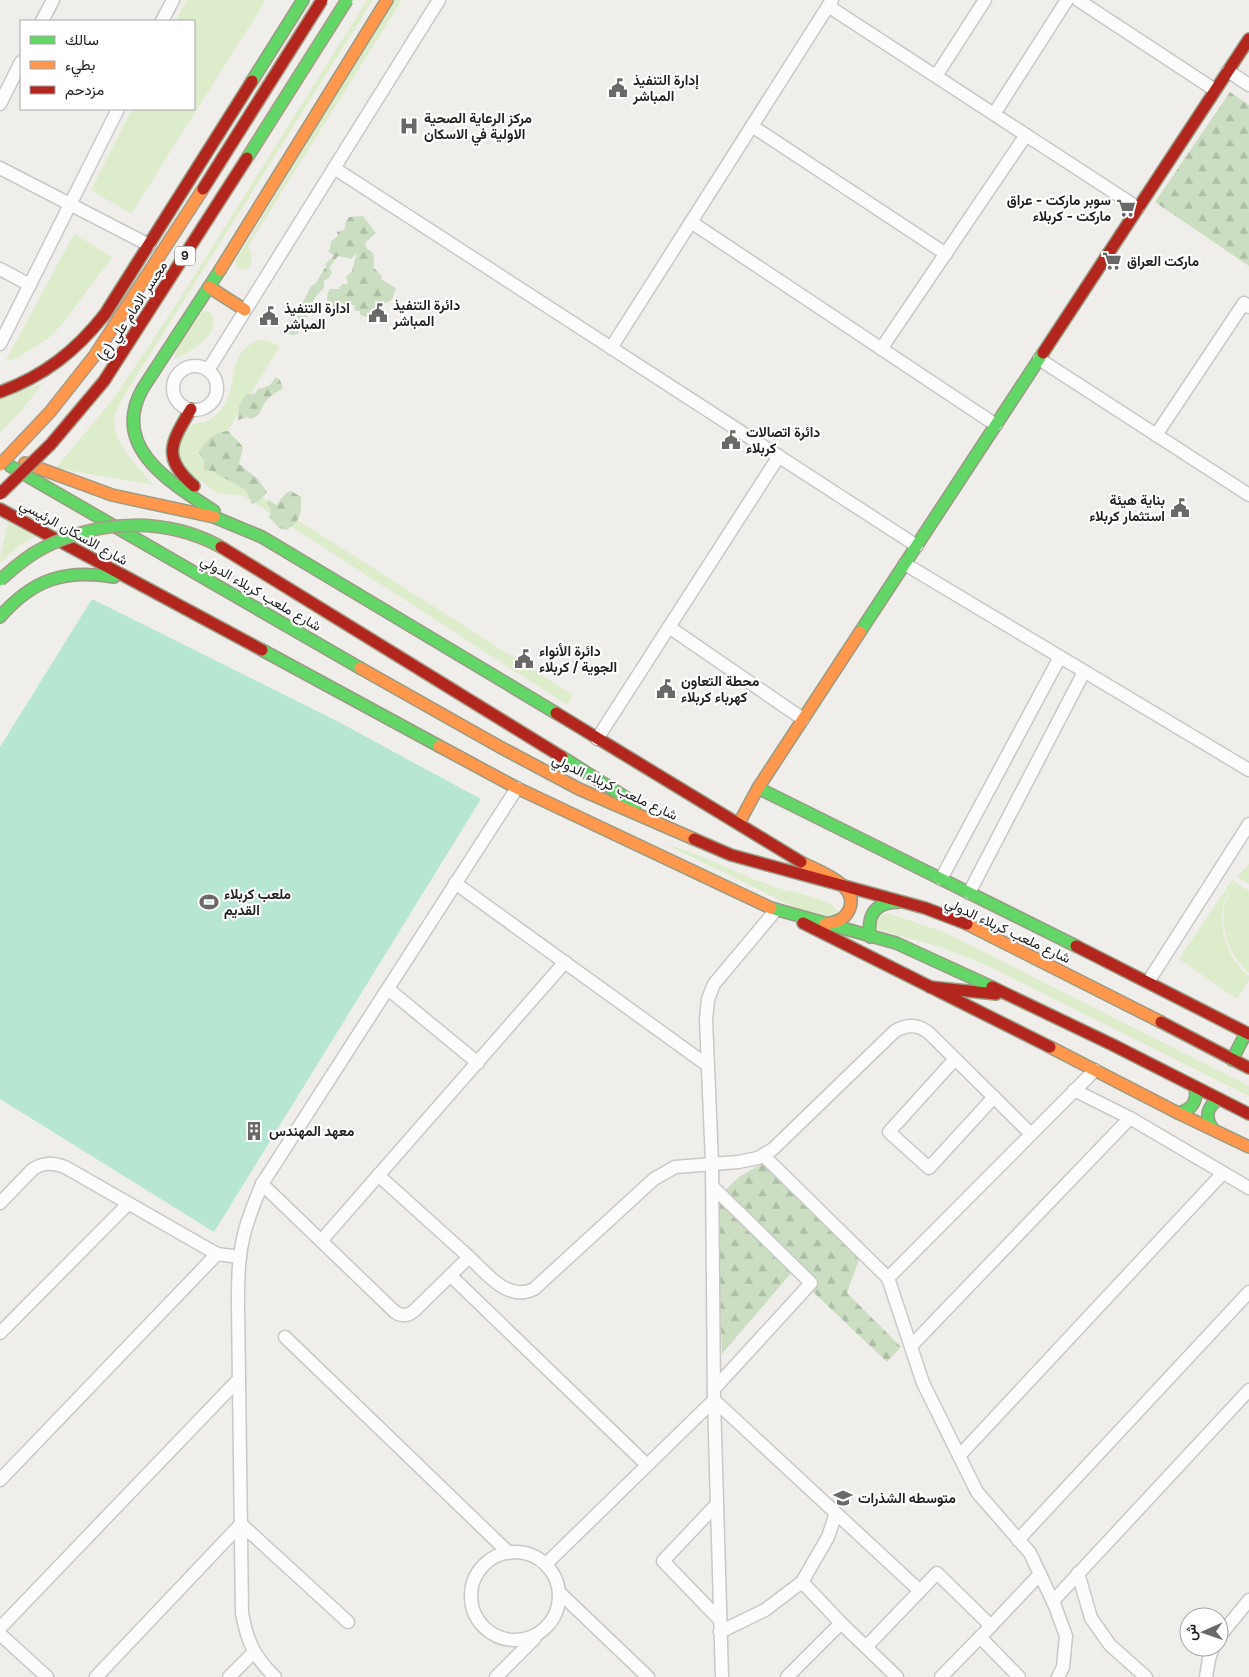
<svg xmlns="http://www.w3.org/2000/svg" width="1249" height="1677" font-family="Inter,Vazirmatn,sans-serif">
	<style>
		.grass { fill: #ddeccb }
		.forest { fill: url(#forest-firs) }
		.pitch { fill: #b7e6d2 }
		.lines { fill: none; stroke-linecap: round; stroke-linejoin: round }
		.street-casing { stroke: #c9c8c7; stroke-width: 15 }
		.fast-casing { stroke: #999a82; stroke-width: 14 }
		.slow-casing { stroke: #999a82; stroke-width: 14 }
		.jam-casing { stroke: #999a82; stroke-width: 14 }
		.street { stroke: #fdfcfc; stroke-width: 12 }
		.fast { stroke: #63d668; stroke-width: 11 }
		.slow { stroke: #ff974d; stroke-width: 11 }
		.jam { stroke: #b3261e; stroke-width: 11 }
		.fast-bridge-casing { stroke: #a79c86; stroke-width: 14; stroke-linecap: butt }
		.slow-bridge-casing { stroke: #a79c86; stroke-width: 14; stroke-linecap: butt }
		.jam-bridge-casing { stroke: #a79c86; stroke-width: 14; stroke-linecap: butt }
		.fast-bridge { stroke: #63d668; stroke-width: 11 }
		.slow-bridge { stroke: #ff974d; stroke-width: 11 }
		.jam-bridge { stroke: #b3261e; stroke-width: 11 }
		.labels { text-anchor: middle; stroke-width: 4.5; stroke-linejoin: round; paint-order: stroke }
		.shield { fill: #fff; stroke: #646464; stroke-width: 1 }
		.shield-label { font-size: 12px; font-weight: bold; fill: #222 }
		.poi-label { font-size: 14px; font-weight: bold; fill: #222; stroke: #fff; text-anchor: start }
		.street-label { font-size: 14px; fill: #222; stroke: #fff }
	</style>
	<defs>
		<pattern id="forest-firs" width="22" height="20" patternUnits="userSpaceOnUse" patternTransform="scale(1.25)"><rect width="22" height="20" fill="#cbdec1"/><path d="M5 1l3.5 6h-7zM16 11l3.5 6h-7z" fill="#aebea6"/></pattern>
	</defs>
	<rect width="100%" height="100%" fill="#f0eeeb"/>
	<!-- grass -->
	<g class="grass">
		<path d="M 187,0 L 266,0 L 131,214 L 91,190 L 132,109 L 194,109 L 194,21 L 176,21 Z"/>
		<path d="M 367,0 L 373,0 L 142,367 C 134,381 122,396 116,412 C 106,437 139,468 154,485 L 56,468 L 113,399 L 134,368 L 179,300 Z"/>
		<path d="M 394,0 L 402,0 L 248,246 C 253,255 254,261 247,269 L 241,270 L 236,267 L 236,260 Z"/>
		<path d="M 74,234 L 112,257 L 63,323 L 49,338 L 19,357 L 5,362 Z"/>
		<path d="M 203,311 L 209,311 C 227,334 189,351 173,361 L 178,346 Z"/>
		<path d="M 260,340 L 268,341 L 280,346 L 208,463 L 573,695 L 567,705 L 244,496 L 218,493 L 183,469 L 178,446 C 182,439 187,428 194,424 C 198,422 201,423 205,422 C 211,420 219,413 223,407 C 239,384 226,351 260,340 Z"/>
		<path d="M 43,383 L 22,410 L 0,433 L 0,399 Z"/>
		<path d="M 8,522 L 35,537 L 20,545 L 0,563 C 0,549 6,536 8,522 Z"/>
		<path d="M 663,843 C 702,854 739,875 778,888 C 797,894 831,897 841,915 L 815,917 Z"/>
		<path d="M 1249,864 L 1249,884 L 1237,877 Z"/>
		<path d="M 1232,880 L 1234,881 C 1231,888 1227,895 1224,902 C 1217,927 1228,961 1249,976 L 1249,980 L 1237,999 L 1179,959 Z"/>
		<path d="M 1234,882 L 1249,891 L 1249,973 C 1230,957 1219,928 1225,904 C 1227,896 1231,889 1234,882 Z"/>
		<path d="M 888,913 L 944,932 L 1249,1086 L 1249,1096 L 988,966 L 944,948 L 877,929 L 874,918 Z"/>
	</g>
	<!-- forest -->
	<g class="forest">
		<path d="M 1230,92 L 1249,105 L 1249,266 L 1155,202 Z"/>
		<path d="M 363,216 L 376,233 L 365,243 L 367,249 C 378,254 372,259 374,268 L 381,275 L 382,280 L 396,288 L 392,300 L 383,304 L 384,312 C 379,316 377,317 372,315 L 371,318 L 360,315 L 360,311 L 355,311 L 354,305 L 345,306 L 343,310 L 339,310 L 339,306 L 334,307 L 327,303 L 327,295 L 330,289 L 339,289 L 342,284 L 348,284 L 346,277 L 352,271 L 357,252 L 351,259 L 338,256 L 329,268 L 332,272 L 329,278 L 324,281 L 324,288 C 314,296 311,305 308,317 L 303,318 L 299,323 L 298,334 L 292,335 L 286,333 L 286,328 L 300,308 L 311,286 L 316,283 L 326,266 L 326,263 L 334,256 L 328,251 L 330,249 L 331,241 L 337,237 L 337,232 L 344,230 L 346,222 L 349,217 Z"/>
		<path d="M 276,377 L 280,380 L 283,388 C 278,392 271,395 266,401 C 260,409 262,416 250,419 L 247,417 L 238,420 L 239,406 L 246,394 L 255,394 L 258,389 L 269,386 Z"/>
		<path d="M 228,431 L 243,447 L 239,464 L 258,479 L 267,492 L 260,500 L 252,504 L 246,490 L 212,471 L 204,470 L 204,460 L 199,453 C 203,442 215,432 228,431 Z"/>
		<path d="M 291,491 L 301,497 C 301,514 302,519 287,530 L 279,528 L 269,517 L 271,509 L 266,503 L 269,500 L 276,505 L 286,493 Z"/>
		<path d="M 765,1163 L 861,1254 L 847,1293 L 901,1347 L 887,1362 L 792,1272 L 722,1354 L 716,1201 C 735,1179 739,1175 765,1163 Z"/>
	</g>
	<!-- pitch -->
	<path class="pitch" d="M 92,599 L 335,720 L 481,799 L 214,1232 L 0,1099 L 0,747 Z"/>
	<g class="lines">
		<!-- street casing -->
		<g class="street-casing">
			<g id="street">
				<path d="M 1078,0 L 1215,90"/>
				<path d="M 828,6 L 1138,208"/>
				<path d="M 42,21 L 53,0"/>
				<path d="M 162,21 L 173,0"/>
				<path d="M 1228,71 L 1249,85"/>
				<path d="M 936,76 L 985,0"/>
				<path d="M 0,104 L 21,62"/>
				<path d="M 994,114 L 1067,0"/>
				<path d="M 752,126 L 946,254"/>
				<path d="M 0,168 L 149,245"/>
				<path d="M 334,168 L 917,546"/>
				<path d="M 691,222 L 996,425"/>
				<path d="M 0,269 L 30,285"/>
				<path d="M 0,344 L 118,109"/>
				<path d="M 611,348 L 832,0"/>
				<path d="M 881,349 L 1026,135"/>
				<path d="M 1039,359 L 1249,495"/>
				<circle cx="195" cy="388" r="22"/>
				<path d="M 208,370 L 439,0"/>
				<path d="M 1156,435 L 1244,303 L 1249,307"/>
				<path d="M 905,564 L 1249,770"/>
				<path d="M 669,627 L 803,719"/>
				<path d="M 597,739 L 779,456"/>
				<path d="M 941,879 L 1060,657"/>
				<path d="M 455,883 L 707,1065"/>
				<path d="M 969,893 L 1084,672"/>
				<path d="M 1148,982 L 1249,824"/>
				<path d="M 388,989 L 478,1063"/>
				<path d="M 955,1059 L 889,1132 L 929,1168 L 994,1097"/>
				<path d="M 1074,1090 L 1130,1118 L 1249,1188"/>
				<path d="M 763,1155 L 888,1278 L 923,1383 L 977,1492 L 1030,1553 L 1055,1606 L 1066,1636 L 1063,1667 L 1058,1677"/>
				<path d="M 378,1175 L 469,1257"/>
				<path d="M 262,1184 L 395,1312 C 402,1317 409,1316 415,1310 L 469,1257 C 487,1274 508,1302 534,1289 L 654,1179 L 675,1167 L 738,1162 L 758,1158 L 773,1149 L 895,1031 C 907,1024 918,1024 929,1033 L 1031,1134"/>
				<path d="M 713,1187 L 811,1283 L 714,1389"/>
				<path d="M 0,1203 L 33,1169 C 44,1162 53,1163 65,1167 L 217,1254"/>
				<path d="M 321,1241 L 565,962"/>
				<path d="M 451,1276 L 647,1465"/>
				<path d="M 888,1278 L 1095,1070"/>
				<path d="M 0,1333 L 128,1204"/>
				<path d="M 285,1337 L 509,1553"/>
				<path d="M 911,1346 L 1130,1118"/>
				<path d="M 959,1456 L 1223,1173"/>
				<path d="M 0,1480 L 217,1254 L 240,1257"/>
				<path d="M 717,1504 L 663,1561 L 720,1620"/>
				<path d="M 1018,1540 L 1249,1292"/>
				<circle cx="515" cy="1596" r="44"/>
				<path d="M 546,1564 L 714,1400 L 920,1591"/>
				<path d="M 1078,1573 L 1091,1618 L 1110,1645 L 1146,1677"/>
				<path d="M 802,1582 L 841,1623 L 897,1677"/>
				<path d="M 560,1593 L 648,1677"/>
				<path d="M 1053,1601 L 1249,1390"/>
				<path d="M 991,1626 L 1040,1574"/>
				<path d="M 0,1628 L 239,1379"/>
				<path d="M 720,1632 L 765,1610 L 802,1582 L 828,1537 L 836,1513"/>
				<path d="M 0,1634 L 47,1677"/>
				<path d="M 980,1637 L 1019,1677"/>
				<path d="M 1219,1637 L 1249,1600"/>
				<path d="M 866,1647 L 937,1573 L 991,1626 L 941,1677"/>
				<path d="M 96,1677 L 241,1524 L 348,1622"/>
				<path d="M 229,1677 L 254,1652"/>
				<path d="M 275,1677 C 254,1657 247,1641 242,1613 L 238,1305 C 238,1283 238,1260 243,1239 C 247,1219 255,1202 262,1184 L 517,788"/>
				<path d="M 496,1677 L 535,1638"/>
				<path d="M 722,1677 L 714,1400 L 712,1163 L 706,1020 L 708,999 L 714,984 L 776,910"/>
				<path d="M 787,1677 L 841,1623"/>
				<path d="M 1206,1677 L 1209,1659 L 1213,1647"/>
			</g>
		</g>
		<!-- fast casing -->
		<g class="fast-casing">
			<g id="fast">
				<path d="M 252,81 L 303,0"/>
				<path d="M 10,466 L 360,668"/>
				<path d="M 214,511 C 171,483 109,447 143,388 L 220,270"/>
				<path d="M 214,517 L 262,537 L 556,713"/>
				<path d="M 0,617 C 33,579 65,569 114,577"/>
				<path d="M 860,632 L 1043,353"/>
				<path d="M 262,650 L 439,746"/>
				<path d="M 562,757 L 636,804"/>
				<path d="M 758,788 L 1076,946"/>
				<path d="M 771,908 L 896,943 L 992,987"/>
				<path d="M 870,937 C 867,913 876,902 900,902"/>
				<path d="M 1232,1060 L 1246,1033"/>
				<path d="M 1178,1113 C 1192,1110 1198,1101 1195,1087"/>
				<path d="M 1213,1129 C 1204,1117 1207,1107 1219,1099"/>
			</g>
		</g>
		<!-- slow casing -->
		<g class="slow-casing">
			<g id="slow">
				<path d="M 220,270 L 387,0"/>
				<path d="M 209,287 L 245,310"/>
				<path d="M 25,463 L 112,495 L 214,517"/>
				<path d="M 360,668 L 500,747 L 579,789 L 694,839"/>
				<path d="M 439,746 L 517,788 L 771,908"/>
				<path d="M 739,823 L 758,788 L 860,632"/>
				<path d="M 801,862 C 817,871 863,885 848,912 C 843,921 834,923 825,924"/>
				<path d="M 967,924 L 1161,1022"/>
				<path d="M 1050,1047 L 1178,1113 L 1249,1147"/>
			</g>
		</g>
		<!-- jam casing -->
		<g class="jam-casing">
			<g id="jam">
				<path d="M 1043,353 L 1249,39"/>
				<path d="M 0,392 C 44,376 76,351 105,314 L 252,81"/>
				<path d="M 191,409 C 171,443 161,457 194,486"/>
				<path d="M 0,509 L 262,650"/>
				<path d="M 556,713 L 801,862"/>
				<path d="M 694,839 L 731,855 L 925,908 L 967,924"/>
				<path d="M 803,923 L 1050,1047"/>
				<path d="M 1076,946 L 1249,1034"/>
				<path d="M 930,987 L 996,994"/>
				<path d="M 992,987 L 1113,1045 L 1249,1114"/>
				<path d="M 1161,1022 L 1249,1068"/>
			</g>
		</g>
		<!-- street -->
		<use href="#street" class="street"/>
		<!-- fast -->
		<use href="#fast" class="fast"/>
		<!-- slow -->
		<use href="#slow" class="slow"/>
		<!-- jam -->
		<use href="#jam" class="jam"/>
		<!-- fast-bridge casing -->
		<g class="fast-bridge-casing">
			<g id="fast-bridge">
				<path d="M 247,158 L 347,0"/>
				<path d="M 0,580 C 14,568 27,556 43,548 C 100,519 166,517 221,547"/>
			</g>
		</g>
		<!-- slow-bridge casing -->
		<g class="slow-bridge-casing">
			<path id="slow-bridge" d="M 0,465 L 50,412 L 95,355 L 203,189"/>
		</g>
		<!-- jam-bridge casing -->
		<g class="jam-bridge-casing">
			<g id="jam-bridge">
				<path d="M 203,189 L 322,0"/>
				<path d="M 0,494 L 51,444 L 104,381 L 247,158"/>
				<path d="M 221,547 L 562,757"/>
			</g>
		</g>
		<!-- fast-bridge -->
		<use href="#fast-bridge" class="fast-bridge"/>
		<!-- slow-bridge -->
		<use href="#slow-bridge" class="slow-bridge"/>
		<!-- jam-bridge -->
		<use href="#jam-bridge" class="jam-bridge"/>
	</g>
	<!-- icons -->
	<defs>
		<g id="civic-bare" transform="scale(1.5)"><path d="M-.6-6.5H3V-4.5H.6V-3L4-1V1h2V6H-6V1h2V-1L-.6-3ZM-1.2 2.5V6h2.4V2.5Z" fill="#6a6968" stroke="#fff" stroke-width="2.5" paint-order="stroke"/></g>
		<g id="hospital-bare" transform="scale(1.5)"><path d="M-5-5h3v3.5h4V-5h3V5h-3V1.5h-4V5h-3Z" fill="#6a6968" stroke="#fff" stroke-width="2.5" paint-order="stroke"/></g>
		<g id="supermarket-bare" transform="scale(1.5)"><path d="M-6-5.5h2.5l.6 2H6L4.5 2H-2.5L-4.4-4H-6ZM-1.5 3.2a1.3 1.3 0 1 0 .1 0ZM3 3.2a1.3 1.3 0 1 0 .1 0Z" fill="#6a6968" stroke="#fff" stroke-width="2.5" paint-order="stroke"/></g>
		<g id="stadium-bare" transform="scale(1.5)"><path d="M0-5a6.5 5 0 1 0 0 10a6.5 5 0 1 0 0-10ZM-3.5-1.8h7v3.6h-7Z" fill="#6a6968" stroke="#fff" stroke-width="2.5" paint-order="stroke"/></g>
		<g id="building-bare" transform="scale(1.5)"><path d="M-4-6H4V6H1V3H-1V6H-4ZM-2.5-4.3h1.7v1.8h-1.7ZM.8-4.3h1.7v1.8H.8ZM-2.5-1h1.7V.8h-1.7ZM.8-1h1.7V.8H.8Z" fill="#6a6968" stroke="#fff" stroke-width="2.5" paint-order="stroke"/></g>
		<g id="school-bare" transform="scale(1.5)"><path d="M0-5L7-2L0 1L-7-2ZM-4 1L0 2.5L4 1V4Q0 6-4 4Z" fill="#6a6968" stroke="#fff" stroke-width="2.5" paint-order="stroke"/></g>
	</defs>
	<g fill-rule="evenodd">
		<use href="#civic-bare" x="618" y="88"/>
		<use href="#hospital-bare" x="409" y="126"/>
		<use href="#supermarket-bare" x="1126" y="208"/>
		<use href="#supermarket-bare" x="1112" y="261"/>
		<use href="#civic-bare" x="378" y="313"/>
		<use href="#civic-bare" x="269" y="316"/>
		<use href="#civic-bare" x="731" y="440"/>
		<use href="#civic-bare" x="1180" y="508"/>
		<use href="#civic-bare" x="524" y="659"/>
		<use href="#civic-bare" x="666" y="689"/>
		<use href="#stadium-bare" x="209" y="902"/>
		<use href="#building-bare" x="254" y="1131"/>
		<use href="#school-bare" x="843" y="1498"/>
	</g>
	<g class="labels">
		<!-- shield labels -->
		<rect class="shield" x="175" y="246.5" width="20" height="19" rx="4"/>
		<g class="shield-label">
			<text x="185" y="260">9</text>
		</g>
		<!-- poi labels -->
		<g class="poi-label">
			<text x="633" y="85">إدارة التنفيذ<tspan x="633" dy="16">المباشر</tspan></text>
			<text x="424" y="123">مركز الرعاية الصحية<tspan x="424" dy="16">الاولية في الاسكان</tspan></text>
			<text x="1111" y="205" text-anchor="end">سوبر ماركت - عراق<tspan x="1111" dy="16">ماركت - كربلاء</tspan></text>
			<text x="1127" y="266">ماركت العراق</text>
			<text x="393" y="310">دائرة التنفيذ<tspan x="393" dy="16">المباشر</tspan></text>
			<text x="284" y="313">ادارة التنفيذ<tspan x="284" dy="16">المباشر</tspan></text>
			<text x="746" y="437">دائرة اتصالات<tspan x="746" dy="16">كربلاء</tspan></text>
			<text x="1165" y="505" text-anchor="end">بناية هيئة<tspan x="1165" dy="16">استثمار كربلاء</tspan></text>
			<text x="539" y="656">دائرة الأنواء<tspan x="539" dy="16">الجوية / كربلاء</tspan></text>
			<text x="681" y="686">محطة التعاون<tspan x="681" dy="16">كهرباء كربلاء</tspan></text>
			<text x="224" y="899">ملعب كربلاء<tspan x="224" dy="16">القديم</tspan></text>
			<text x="269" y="1136">معهد المهندس</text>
			<text x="858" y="1503">متوسطه الشذرات</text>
		</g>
		<!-- street labels -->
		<g class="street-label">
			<text transform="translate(132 311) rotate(-57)" y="5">مجسر الامام علي (ع)</text>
			<text transform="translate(74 532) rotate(29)" y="5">شارع الاسكان الرئيسي</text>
			<text transform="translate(261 593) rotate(30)" y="5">شارع ملعب كربلاء الدولي</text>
			<text transform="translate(615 787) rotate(25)" y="5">شارع ملعب كربلاء الدولي</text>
			<text transform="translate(1008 930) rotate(25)" y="5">شارع ملعب كربلاء الدولي</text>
		</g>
	</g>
	<!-- legend -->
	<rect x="20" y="20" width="175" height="90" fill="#ffffff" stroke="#a7a7a7"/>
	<rect x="30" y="36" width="25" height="8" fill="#63d668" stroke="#a7a7a7"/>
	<text x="65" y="45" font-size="15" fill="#222222">سالك</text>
	<rect x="30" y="61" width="25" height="8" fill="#ff974d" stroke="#a7a7a7"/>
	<text x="65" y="70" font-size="15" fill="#222222">بطيء</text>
	<rect x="30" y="86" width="25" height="8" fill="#b3261e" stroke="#a7a7a7"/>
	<text x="65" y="95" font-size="15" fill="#222222">مزدحم</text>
	<!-- north arrow -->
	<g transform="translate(1204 1632) rotate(268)"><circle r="24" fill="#ffffff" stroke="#a7a7a7"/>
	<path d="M0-4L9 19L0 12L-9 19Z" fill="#6a6968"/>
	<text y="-8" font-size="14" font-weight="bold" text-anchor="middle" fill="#222222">ش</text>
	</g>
</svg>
